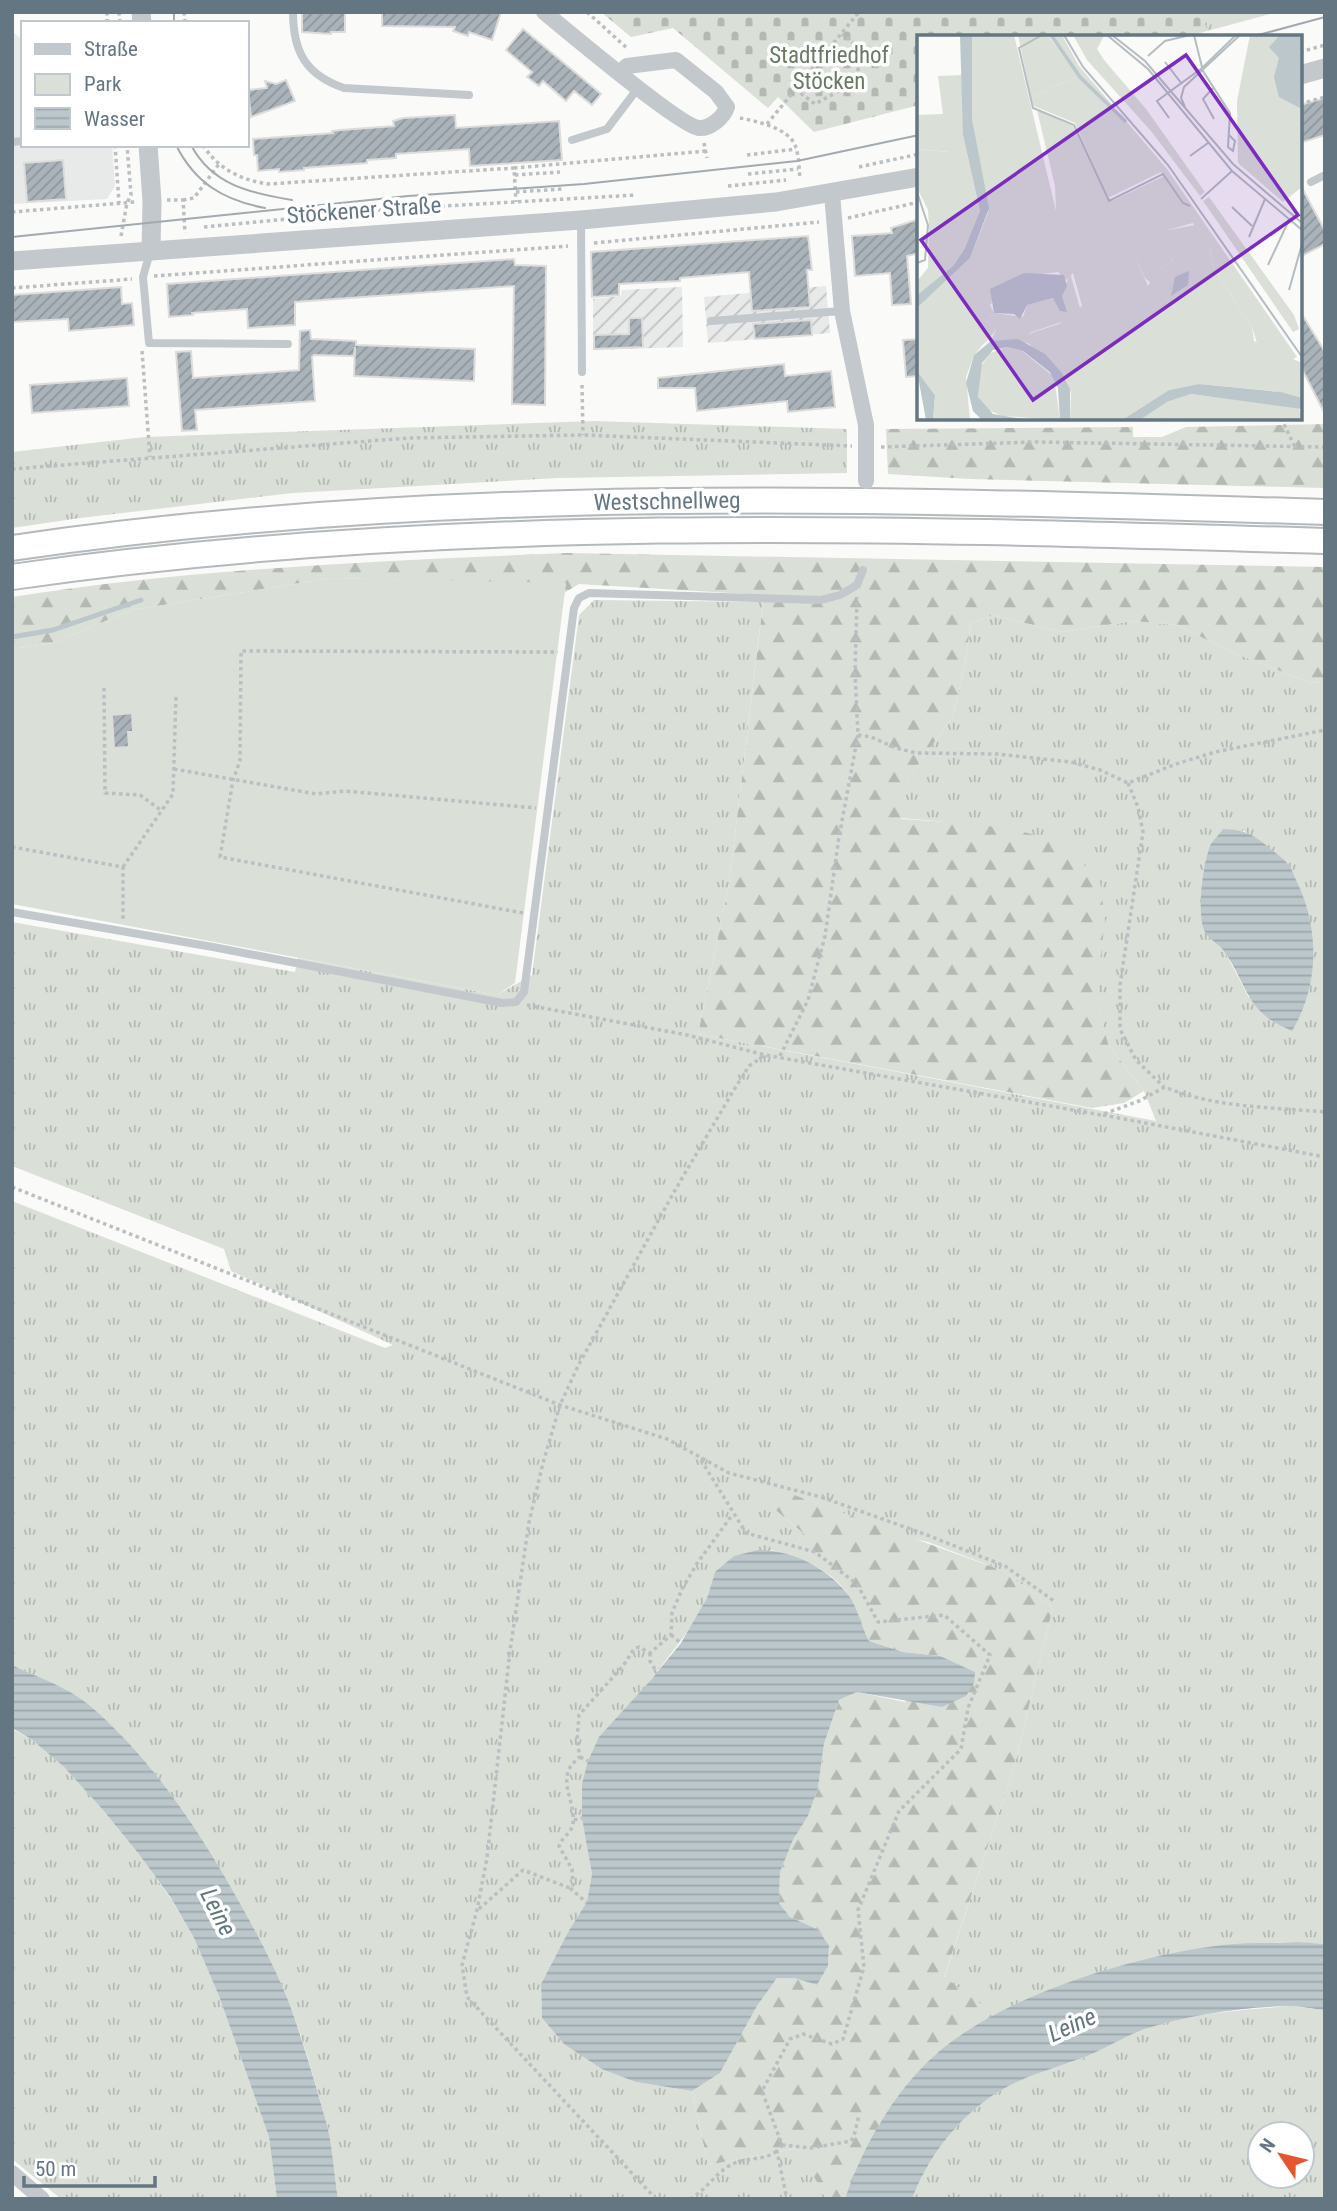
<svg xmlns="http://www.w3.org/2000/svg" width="1337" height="2211" font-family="'Roboto Condensed',sans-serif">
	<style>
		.built { fill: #e8e9e9 }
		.industrial { fill: url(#industrial-furrows) }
		.grass { fill: url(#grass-tufts); fill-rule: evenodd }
		.forest { fill: url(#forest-firs) }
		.cemetery { fill: url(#cemetery-stones) }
		.green { fill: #dadfd7 }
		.water { fill: url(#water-rules) }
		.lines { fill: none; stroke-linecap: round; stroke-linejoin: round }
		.stream { stroke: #bbc7cb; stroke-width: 5 }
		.building { fill: url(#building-hatch); stroke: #dcdcda; stroke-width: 2 }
		.trunk-casing { stroke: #b4b9bd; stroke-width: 28 }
		.path { stroke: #bbbfc2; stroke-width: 3.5; stroke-dasharray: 3.5 3.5; stroke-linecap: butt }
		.service { stroke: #c3c8cc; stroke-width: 8 }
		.minor { stroke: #c3c8cc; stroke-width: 16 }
		.tertiary { stroke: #c3c8cc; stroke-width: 19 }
		.trunk { stroke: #fff; stroke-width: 24 }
		.tram { stroke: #a2aab0; stroke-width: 2 }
		.labels { text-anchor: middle; stroke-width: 7; stroke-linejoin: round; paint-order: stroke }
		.park-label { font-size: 23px; fill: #687a64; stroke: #fff }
		.street-label { font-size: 23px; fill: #657683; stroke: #fff }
		.water-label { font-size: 24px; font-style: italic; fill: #60757c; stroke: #fff }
		.inset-river { fill: none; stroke: #bbc7cb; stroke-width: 3.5 }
		.inset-road { fill: none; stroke: #b5bdc2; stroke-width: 2 }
		.view { fill: #7b2cbf; fill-opacity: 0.15; stroke: #7b2cbf; stroke-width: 3.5 }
		.inset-edge { fill: none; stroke: #657683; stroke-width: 3.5 }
	</style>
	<defs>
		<pattern id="industrial-furrows" width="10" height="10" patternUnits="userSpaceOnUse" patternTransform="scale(1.75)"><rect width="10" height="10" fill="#e8e9e9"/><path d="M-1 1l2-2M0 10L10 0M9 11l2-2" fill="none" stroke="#c0c1c2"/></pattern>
		<pattern id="grass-tufts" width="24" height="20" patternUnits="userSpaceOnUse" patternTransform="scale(1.75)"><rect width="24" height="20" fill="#dadfd7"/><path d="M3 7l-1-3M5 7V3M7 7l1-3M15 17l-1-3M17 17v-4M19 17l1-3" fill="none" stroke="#b4b9b4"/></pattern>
		<pattern id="forest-firs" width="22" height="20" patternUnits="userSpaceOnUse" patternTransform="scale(1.75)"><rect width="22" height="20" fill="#dadfd7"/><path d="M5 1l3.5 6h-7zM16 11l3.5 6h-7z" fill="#b4b9b4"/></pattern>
		<pattern id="cemetery-stones" width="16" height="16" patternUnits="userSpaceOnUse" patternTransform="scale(1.75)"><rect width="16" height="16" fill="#dadfd7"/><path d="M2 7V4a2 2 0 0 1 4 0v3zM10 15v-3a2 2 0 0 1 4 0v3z" fill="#b4b9b4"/></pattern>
		<pattern id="water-rules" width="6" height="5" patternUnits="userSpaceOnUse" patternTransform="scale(1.75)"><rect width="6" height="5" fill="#bbc7cb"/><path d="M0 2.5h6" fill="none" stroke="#9ca6aa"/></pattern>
		<pattern id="building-hatch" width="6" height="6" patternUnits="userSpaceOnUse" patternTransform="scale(1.75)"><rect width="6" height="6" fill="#aab3b9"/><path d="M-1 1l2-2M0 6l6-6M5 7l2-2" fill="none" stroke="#8e969c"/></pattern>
	</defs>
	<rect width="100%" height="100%" fill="#fafaf8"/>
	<!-- built -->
	<path class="built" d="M 12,31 L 23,41 L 23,145 L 112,145 L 115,186 L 107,199 L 12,204 Z"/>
	<!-- industrial -->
	<g class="industrial">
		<path d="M 826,286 L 830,333 L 708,343 L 704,297 Z"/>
		<path d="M 682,287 L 683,347 L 593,350 L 593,299 L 621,296 L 622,290 Z"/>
	</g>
	<!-- grass -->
	<g class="grass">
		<path d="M 1201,12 L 1278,12 L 1207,31 Z"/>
		<path d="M 594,421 L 847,429 L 847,473 L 558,478 L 293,493 L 80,518 L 12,528 L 12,452 L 145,437 Z"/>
		<path d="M 594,600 L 763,602 L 729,884 L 698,1034 L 1156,1121 L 1144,1091 L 1109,1046 L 1098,1010 L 1098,977 L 948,822 L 900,818 L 910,776 L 953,716 L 964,669 L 971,623 L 993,615 L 1062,632 L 1133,621 L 1177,625 L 1229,651 L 1311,683 L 1325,682 L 1325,1944 C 1219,1936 1089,1965 996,2015 L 944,1978 L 1014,1768 L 1053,1607 L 1001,1570 L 928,1542 L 772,1507 L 803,1533 L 789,1556 L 772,1550 L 715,1572 L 707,1598 L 695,1622 L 650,1681 L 588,1850 L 592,1874 L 587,1903 L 568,1932 L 541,1984 L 542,2018 L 564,2044 L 636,2082 L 692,2091 L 708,2165 L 798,2148 L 827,2199 L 338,2199 C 334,2175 333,2149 327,2125 C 316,2086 305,2045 291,2008 C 278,1973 260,1939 242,1907 C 201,1833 153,1759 88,1704 C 66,1686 37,1677 12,1665 L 12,1201 L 385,1348 L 393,1345 L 231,1271 L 224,1249 L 12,1166 L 12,922 L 295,972 L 298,958 L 497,995 L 532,975 L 579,615 ZM 1243,830 L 1288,864 L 1249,998 L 1224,950 L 1205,932 Z"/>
		<path d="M 12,1729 L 31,1739 L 64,1767 L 103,1810 L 138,1853 L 171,1899 L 194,1938 L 219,1996 L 269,2137 L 277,2199 L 61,2199 L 12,2159 Z"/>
		<path d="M 1290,2006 L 1325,2010 L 1325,2199 L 912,2199 C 932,2147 970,2103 1020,2080 C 1041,2070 1064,2066 1085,2057 C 1105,2049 1123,2037 1143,2030 C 1189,2013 1242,2010 1290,2006 ZM 1260,2134 L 1302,2134 L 1302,2176 L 1260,2176 Z"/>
	</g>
	<!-- forest -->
	<g class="forest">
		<path d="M 1325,424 L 1325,488 L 971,479 L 888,474 L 886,429 L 1133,427 L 1133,437 L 1162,437 L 1186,427 Z"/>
		<path d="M 567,553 L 1325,567 L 1325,682 L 1311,683 L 1229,651 L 1177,625 L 1133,621 L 1062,632 L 993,615 L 971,623 L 964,669 L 953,716 L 910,776 L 901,819 C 947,822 1013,824 1056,842 C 1069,847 1088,870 1100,881 L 1105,921 L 1098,977 L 1098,1010 L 1109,1046 L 1144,1091 L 1124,1103 L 1092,1108 L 698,1034 L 729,884 L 764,595 L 579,584 L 564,593 L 566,584 L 332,578 L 132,610 L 53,643 L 12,649 L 12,597 C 196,568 382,561 567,553 Z"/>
		<path d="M 780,1490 L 1001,1570 L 1053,1607 L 1014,1768 L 944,1977 L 996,2015 L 935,2055 L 880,2123 L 845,2199 L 827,2199 L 797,2148 L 708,2165 L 692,2091 L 720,2073 L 757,2006 L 777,1978 L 794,1978 L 817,1985 L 828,1966 L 829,1945 L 817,1929 L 790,1917 L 779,1903 L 780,1872 L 793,1840 L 808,1816 L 818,1788 L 824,1744 L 839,1700 L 857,1692 L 905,1702 L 941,1656 L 903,1652 L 869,1641 C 862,1627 858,1613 851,1600 C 840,1577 812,1562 789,1556 L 803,1533 L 772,1507 Z"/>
	</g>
	<!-- cemetery -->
	<path class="cemetery" d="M 601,12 L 1201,12 L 1207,31 L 1185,37 L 919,37 L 919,105 L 814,132 L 778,97 L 768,108 L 673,28 L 631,37 Z"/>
	<!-- green -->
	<path class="green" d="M 332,578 L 566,583 L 515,983 L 497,995 L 12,904 L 12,649 L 53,643 L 132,610 Z"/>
	<!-- water -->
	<g class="water">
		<path d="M 1223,829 C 1247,830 1253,835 1271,849 C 1276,854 1283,858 1287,863 C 1292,868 1294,876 1297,882 C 1320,930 1319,986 1292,1031 C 1245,1012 1249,987 1224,951 C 1219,944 1209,939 1205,932 C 1196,914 1203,865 1210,846 C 1213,840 1219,835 1223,829 Z"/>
		<path d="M 758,1550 C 792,1550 828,1568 849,1596 C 857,1607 862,1628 869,1641 L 903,1652 L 940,1656 L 975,1672 L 974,1683 L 966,1696 L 942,1707 L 857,1692 L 839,1700 L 824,1744 L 818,1788 L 808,1816 L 793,1840 L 780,1872 L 779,1903 L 790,1917 L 817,1929 L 829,1945 L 828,1966 L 817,1985 L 794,1978 L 777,1978 L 757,2006 L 720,2073 L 692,2091 L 636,2082 L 602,2069 L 564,2044 L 542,2018 L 541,1984 L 568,1932 L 587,1902 L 592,1874 L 582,1818 L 582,1784 L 588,1761 L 599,1737 L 650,1681 L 681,1643 L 707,1598 L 715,1572 L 734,1556 Z"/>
		<path d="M 12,1665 C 37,1677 66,1686 88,1704 C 153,1759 201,1833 242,1907 C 260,1939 278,1973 291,2008 C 304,2045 316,2086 327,2125 C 333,2149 334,2175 338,2199 L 277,2199 L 269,2137 L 219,1996 L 194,1938 L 171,1898 L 138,1853 L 103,1810 L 64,1767 L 31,1739 L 12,1728 Z"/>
		<path d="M 1297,1942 L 1325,1944 L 1325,2010 C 1313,2009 1300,2006 1288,2006 C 1243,2007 1187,2015 1145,2029 C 1123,2037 1104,2050 1082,2058 C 1062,2066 1041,2071 1021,2080 C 971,2102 932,2147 912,2199 L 845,2199 C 862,2148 894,2092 934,2056 C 1000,1996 1135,1955 1223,1945 C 1247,1942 1273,1944 1297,1942 Z"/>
	</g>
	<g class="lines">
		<!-- stream -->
		<path class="stream" d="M 12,637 L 53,630 L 141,600"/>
	</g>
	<!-- building -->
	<g class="building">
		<path d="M 302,12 L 345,12 L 345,32 L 331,32 L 331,34 L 302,32 Z"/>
		<path d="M 382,12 L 501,12 L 492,40 L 469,32 L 468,36 L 453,31 L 455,27 L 382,26 Z"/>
		<path d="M 523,29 L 601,94 L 592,105 L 574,91 L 566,101 L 543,81 L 539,86 L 527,77 L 532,72 L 506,50 Z"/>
		<path d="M 286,80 L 295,101 L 251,117 L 248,90 L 267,88 L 265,81 L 276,84 Z"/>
		<path d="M 1325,98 L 1325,135 L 1300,143 L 1300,105 Z"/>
		<path d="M 455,115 L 456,128 L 559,121 L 562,160 L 470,166 L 469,149 L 396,154 L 396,158 L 367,160 L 367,163 L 304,168 L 304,170 L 279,172 L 279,169 L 258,171 L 257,155 L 254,155 L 253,139 L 333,133 L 332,131 L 341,130 L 394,126 L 393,121 L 403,118 Z"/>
		<path d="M 63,160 L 66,199 L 27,202 L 24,163 Z"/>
		<path d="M 1300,184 L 1325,231 L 1325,244 L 1300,257 Z"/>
		<path d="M 919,219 L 919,253 L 907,256 L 911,304 L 892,305 L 890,273 L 855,276 L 852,236 L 892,233 L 891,228 Z"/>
		<path d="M 808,236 L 812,270 L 807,270 L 810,307 L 752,311 L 749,272 L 680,278 L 680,281 L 619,284 L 619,295 L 592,297 L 591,252 Z"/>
		<path d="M 514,259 L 515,265 L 546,266 L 545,405 L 512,404 L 514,286 L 295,302 L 295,325 L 248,328 L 247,309 L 192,313 L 193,315 L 169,317 L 167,284 Z"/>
		<path d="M 121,287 L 122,304 L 132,303 L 134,325 L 69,331 L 68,319 L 12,322 L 12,295 Z"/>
		<path d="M 1300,311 L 1325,352 L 1325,414 L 1300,365 Z"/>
		<path d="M 629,318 L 642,318 L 643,347 L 594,349 L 594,335 L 629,334 Z"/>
		<path d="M 811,320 L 812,335 L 755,339 L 753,324 Z"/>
		<path d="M 310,330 L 311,339 L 356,341 L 356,345 L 475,349 L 474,381 L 354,376 L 355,347 L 354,356 L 314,355 L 312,357 L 315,401 L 195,410 L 197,430 L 182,431 L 176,352 L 191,351 L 193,378 L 299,370 L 300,331 Z"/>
		<path d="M 919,339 L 919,376 L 906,377 L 903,340 Z"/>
		<path d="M 784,364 L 785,376 L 831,371 L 835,407 L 788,412 L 787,401 L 697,411 L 695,388 L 658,388 L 658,378 Z"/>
		<path d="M 127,378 L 129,406 L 32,413 L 30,385 Z"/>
		<path d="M 132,713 L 133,732 L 128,732 L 129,747 L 114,748 L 112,715 Z"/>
	</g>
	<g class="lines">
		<!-- trunk casing -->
		<g class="trunk-casing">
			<g id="trunk">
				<path d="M 12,548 C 446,484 887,499 1325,512"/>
				<path d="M 12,577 C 446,514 888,528 1325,541"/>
			</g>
		</g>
		<!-- path -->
		<g class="path">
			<path d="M 107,12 L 107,23"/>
			<path d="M 119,12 L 120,23"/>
			<path d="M 184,12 L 185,23"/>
			<path d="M 587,12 L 628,49"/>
			<path d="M 1300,52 L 1325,45"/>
			<path d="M 795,89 L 815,104 L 859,80 L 856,45 L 842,34"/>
			<path d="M 1300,104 L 1325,97"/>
			<path d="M 740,118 C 756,121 788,128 795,145 C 799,154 799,169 800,179"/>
			<path d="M 767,124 L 859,12"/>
			<path d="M 704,143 L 707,158"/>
			<path d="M 115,145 L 119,203"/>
			<path d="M 203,145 C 218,169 241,180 268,184 L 514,168 L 516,202"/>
			<path d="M 747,155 L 796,149"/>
			<path d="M 859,167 L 919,154"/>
			<path d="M 514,168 L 706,151"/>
			<path d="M 748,174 L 798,169"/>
			<path d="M 515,175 L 560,172"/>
			<path d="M 728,186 L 786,180"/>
			<path d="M 516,192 L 562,189"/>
			<path d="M 167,200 L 183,200 L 185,233"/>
			<path d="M 183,200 L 194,198 L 219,164"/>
			<path d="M 12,212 L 135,202"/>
			<path d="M 848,218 L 919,202"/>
			<path d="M 204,227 L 392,209 L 636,195"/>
			<path d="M 121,236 L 127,203 L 131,195 L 127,145"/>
			<path d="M 594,243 L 819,222"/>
			<path d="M 154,276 L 568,246"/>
			<path d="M 12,288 L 132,279"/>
			<path d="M 142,351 L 150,457"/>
			<path d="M 582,385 L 583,435"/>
			<path d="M 1281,418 L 1295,447"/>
			<path d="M 881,447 L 1036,442 L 1325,447"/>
			<path d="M 12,469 L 408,438 L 583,435 L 852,446"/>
			<path d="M 104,688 L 105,793 L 140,795 L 162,811"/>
			<path d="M 858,735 L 871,737 L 896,748 L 916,753 L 997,754 L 1071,762 L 1100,770 L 1128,783 L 1176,764 L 1215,752 L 1325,730"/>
			<path d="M 174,769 L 316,794 L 345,791 L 536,808"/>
			<path d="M 1128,783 L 1138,807 L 1143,832 L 1120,985 L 1120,1029 L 1136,1060 L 1164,1087"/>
			<path d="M 12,847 L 123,867 L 123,921"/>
			<path d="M 123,867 L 173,794 L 176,695"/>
			<path d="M 523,913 L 220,857 L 233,780 L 240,761 L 241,651 L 558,652"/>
			<path d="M 527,1005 L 687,1035 L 765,1055 L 1101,1115 L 1139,1101 L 1165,1087 C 1214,1108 1273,1107 1325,1112"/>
			<path d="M 780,1056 L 808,1000 L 825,936 L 839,837 L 858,735 L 855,673 L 857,597"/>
			<path d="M 1103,1115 L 1325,1157"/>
			<path d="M 12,1187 L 560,1405 L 667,1439 L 729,1473 L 821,1497 L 927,1535 L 1005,1566 L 1054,1601"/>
			<path d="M 701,1460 L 746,1533 L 815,1552 L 857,1584 L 878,1622 L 944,1615 L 990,1655 L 968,1708 L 961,1749 L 899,1811 L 858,1910 L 864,1967 L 843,2039 L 832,2044 L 803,2034 L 790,2039 L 762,2091 L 782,2145 L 777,2151 L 786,2195 L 784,2199"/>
			<path d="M 671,1635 L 681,1643"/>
			<path d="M 650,1653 L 650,1661 L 657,1673"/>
			<path d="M 580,1757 L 588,1761"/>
			<path d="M 574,1820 L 582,1818"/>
			<path d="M 570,1888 L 587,1903"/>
			<path d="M 479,1909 L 523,1870 L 570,1888 L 573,1885 L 572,1869 L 559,1846 C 562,1837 572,1833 573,1823 C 576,1799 553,1777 580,1757 L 577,1741 L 579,1715 L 623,1666 L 634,1649 L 639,1647 L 650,1653 L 671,1635 L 672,1613 L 682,1589 L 698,1562 L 733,1514"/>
			<path d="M 782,2145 L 811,2148 L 851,2141 L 854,2136 L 859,2115"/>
			<path d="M 656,2199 L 467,1997 L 462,1965 L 477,1910 L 487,1858 L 510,1651 L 529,1522 L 543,1463 L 560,1405 L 579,1364 L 674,1192 L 732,1093 L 749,1066 L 765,1055"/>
			<path d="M 690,2199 C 706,2190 714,2175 729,2166 C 744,2156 762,2162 777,2151"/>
		</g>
		<!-- service -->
		<g class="service">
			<path d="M 293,12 C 293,52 306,75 344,88 L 469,95"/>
			<path d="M 572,140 L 607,129 L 638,88"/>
			<path d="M 12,142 L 23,141"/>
			<path d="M 1311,182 L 1325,175"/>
			<path d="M 581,220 L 582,372"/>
			<path d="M 150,252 L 143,277 L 149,343 L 288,344"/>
			<path d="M 711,321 L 842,311"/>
			<path d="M 12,912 L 213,947 L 502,1003 L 516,1002 L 524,992 L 574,608 L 579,598 L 589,593 L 821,600 L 840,595 L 857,585 L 863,570"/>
		</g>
		<!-- minor -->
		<g class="minor">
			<path d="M 544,12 C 566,30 681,127 699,128 C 710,129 724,117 727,107 L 716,92 L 676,60 L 627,66 L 620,73"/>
			<path d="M 832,194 L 842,311 L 866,425 L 866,481"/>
			<path d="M 12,2173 L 42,2199"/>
		</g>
		<!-- tertiary -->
		<g class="tertiary">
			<path d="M 141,12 L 142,23"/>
			<path d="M 1300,75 L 1325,68"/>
			<path d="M 148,145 L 152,201 L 151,251"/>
			<path d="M 12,261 L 581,220 L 776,202 L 919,177"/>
		</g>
		<!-- trunk -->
		<use href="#trunk" class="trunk"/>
		<!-- tram -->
		<g class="tram">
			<path d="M 174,12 L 174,23"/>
			<path d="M 1251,37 L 1325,17"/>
			<path d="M 176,145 C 195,183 223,200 265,208"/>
			<path d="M 191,145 C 212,185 250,193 292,200"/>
			<path d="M 12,237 L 408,196 L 584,184 L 797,161 L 919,135"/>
		</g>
	</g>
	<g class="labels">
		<!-- park labels -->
		<g class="park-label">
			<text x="829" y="63">Stadtfriedhof<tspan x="829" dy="26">Stöcken</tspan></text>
		</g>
		<!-- street labels -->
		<g class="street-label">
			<text transform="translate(364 210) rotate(-4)" y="8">Stöckener Straße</text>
			<text transform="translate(667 501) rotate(-1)" y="8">Westschnellweg</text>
		</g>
		<!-- water labels -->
		<g class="water-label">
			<text transform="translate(218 1912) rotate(63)" y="8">Leine</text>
			<text transform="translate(1072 2025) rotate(-24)" y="8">Leine</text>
		</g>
	</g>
	<!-- overview -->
	<g transform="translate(917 35)">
		<rect width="385" height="385" fill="#fafaf8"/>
		<path d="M 55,0 L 97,0 L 139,176 L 138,151 L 120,75 L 156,91 L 192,163 L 197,165 L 247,141 L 261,162 L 204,190 L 231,251 L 240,236 L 256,225 L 246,196 L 278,190 L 293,213 L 297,234 L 335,292 L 337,306 L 385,328 L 385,363 L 358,356 L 282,349 L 252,355 L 205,385 L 153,385 L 154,358 L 148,342 L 111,308 L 111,299 L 142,289 L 165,271 L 156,238 L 149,245 L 141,237 L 100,242 L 90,249 L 73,270 L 77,278 L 69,286 L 79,295 L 57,320 L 49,342 L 53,385 L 16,385 L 18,360 L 0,336 L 0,273 L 53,223 L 71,178 L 55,84 ZM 101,0 L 131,0 L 161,41 L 114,62 ZM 156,0 L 187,1 L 180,14 L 187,25 L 229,74 L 288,157 L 283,161 L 234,96 L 170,25 ZM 47,40 L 46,100 L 63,176 L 53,205 L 36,231 L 0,260 L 0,246 L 11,233 L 12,191 L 11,175 L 0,153 L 0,114 L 32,117 L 28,89 L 0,89 L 0,80 L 26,79 L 21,41 ZM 90,312 L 105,316 L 137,342 L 143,385 L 85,381 L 67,373 L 61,362 L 64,331 L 73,318 ZM 274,359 L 382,373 L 385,385 L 223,385 L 250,367 Z" fill="#dadfd7"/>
		<path d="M 134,0 L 145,0 L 162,31 L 250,134 L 380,322 L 364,329 L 344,321 L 335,292 L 297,234 L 293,213 L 276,188 L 247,196 L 256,225 L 240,236 L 234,248 L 228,243 L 203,190 L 261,161 L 207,87 L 161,41 ZM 0,89 L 28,89 L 33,117 L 0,114 ZM 292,162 L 377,280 L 382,294 L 376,297 L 293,176 L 286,166 ZM 153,238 L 165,280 L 112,298 L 111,308 L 74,306 L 79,295 L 69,286 L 77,278 L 106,282 L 110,270 L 136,263 L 149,277 L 145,261 Z" fill="#dadfd7"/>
		<path d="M 333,0 L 385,0 L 385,152 L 366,167 L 321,128 L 320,66 Z" fill="#dadfd7"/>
		<path d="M 161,41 L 227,108 L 246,136 L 191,163 L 158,88 L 117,71 L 114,62 Z" fill="#dadfd7"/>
		<path d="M 43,0 L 55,0 L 55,84 L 72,173 L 53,223 L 0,273 L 0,260 L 36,231 L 48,213 L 63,176 L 46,100 ZM 363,0 L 385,0 L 385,74 L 362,62 L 357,42 L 362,23 L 352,12 ZM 272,236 L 271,250 L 254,261 L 258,242 ZM 107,238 L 147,240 L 150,251 L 145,261 L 150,277 L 143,276 L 136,263 L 110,270 L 103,284 L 97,279 L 77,278 L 73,254 ZM 101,304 L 128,319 L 145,338 L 153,354 L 153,385 L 143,385 L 141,353 L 133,337 L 106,316 L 90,312 L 76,315 L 65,328 L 61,362 L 76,379 L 112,385 L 65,385 L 56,376 L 49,348 L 57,320 L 74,306 ZM 0,336 L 18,360 L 16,385 L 9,385 ZM 282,349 L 364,357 L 385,363 L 385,374 L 274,359 L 250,367 L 223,385 L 205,385 L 252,355 Z" fill="#bbc7cb"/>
		<path class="inset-river" d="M 134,0 L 163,42 L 209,87"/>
		<path class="inset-road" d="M 125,0 L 102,13 L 116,73 L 157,90 L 192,166 L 246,139 L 266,168 L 273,171M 147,0 L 166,32 L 251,130 L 385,322M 190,0 L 231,34 L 315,136 L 385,195M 195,0 L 228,26 L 316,129 L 385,188M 277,0 L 286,36 L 313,78 L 311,112 L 316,116 L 318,106 L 312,100M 231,21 L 248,6 L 273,0M 248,27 L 265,49M 268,72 L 264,63 L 267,52 L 323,0M 252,83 L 240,66 L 285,33 L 319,0M 297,84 L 286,64 L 297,52M 273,121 L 291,108M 0,157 L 11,190 L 8,225 L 0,228M 284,164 L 315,136M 315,172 L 335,191M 332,202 L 348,164M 351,230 L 372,185M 372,255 L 385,209"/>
		<path class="view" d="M 269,20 L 381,180 L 116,365 L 4,205 Z"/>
		<rect width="385" height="385" class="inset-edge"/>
	</g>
	<!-- border -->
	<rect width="1337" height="2211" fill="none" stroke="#657683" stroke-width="28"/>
	<!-- legend -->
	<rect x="21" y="21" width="228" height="126" fill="#ffffff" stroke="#c1c8cd" stroke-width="2"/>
	<rect x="35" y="44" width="35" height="10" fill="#c3c8cc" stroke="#c1c8cd" stroke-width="2"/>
	<text x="84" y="56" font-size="21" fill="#657683">Straße</text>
	<rect x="35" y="74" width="35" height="21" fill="#dadfd7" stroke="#c1c8cd" stroke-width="2"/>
	<text x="84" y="91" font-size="21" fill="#657683">Park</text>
	<rect x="35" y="108" width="35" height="21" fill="url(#water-rules)" stroke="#c1c8cd" stroke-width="2"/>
	<text x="84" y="126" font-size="21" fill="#657683">Wasser</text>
	<!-- north arrow -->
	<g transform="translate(1281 2155) rotate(305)"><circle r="33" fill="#ffffff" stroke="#c1c8cd" stroke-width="2"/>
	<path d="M0-5L12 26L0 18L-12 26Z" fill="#e4572e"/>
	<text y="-10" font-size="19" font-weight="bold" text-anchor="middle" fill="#657683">N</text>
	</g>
	<!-- scale -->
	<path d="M24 2176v10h131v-10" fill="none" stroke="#657683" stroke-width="3.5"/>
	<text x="35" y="2176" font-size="21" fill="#657683" stroke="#ffffff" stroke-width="5" paint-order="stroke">50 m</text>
</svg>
